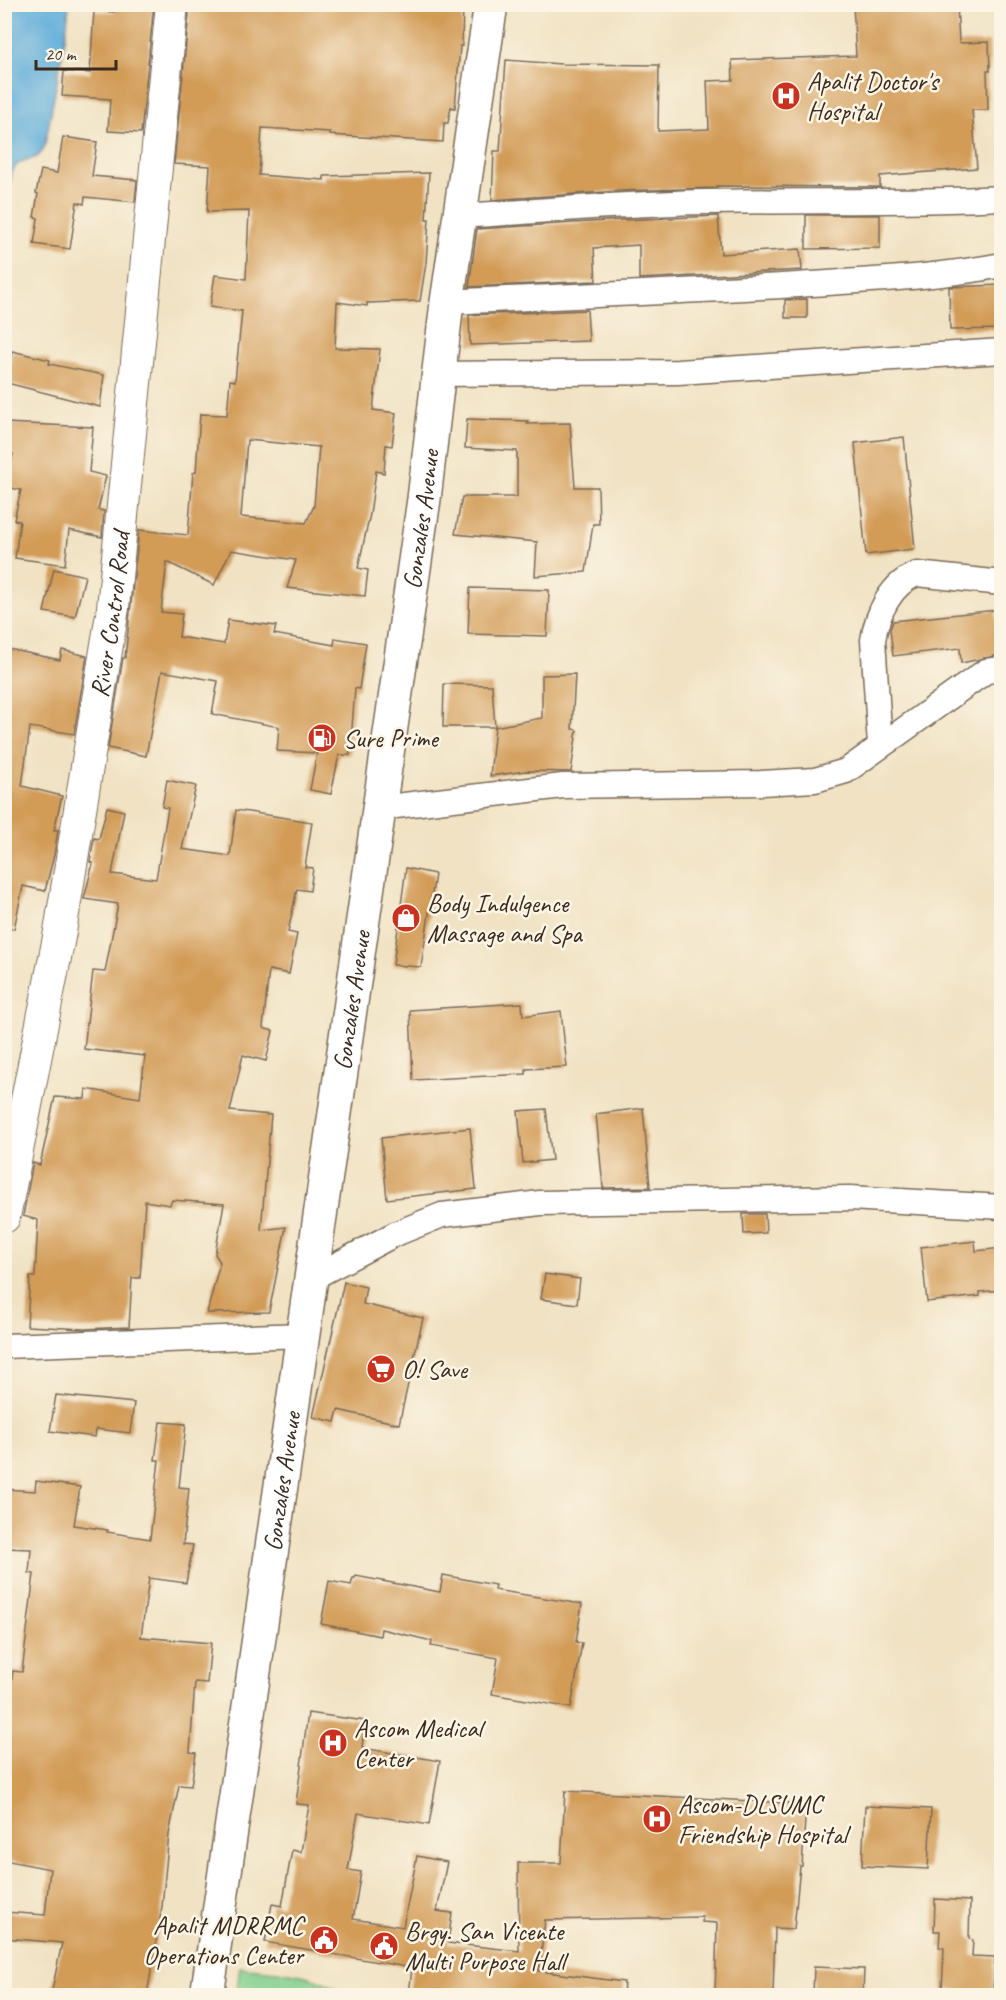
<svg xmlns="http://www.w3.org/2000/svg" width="1006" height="2000" font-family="Caveat,sans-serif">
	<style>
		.green { fill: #80ce8d; stroke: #5e7c56; stroke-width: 1.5 }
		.water { fill: #60aeda; stroke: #4e6c7c; stroke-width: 1.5 }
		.building { fill: #d29b57; fill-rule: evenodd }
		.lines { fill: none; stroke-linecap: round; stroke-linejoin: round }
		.minor-casing { stroke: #7a6a58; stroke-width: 27 }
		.tertiary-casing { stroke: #7a6a58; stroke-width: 34 }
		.secondary-casing { stroke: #7a6a58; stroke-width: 36 }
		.minor { stroke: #fff; stroke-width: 24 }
		.tertiary { stroke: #fff; stroke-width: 32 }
		.secondary { stroke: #fff; stroke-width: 33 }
		.labels { text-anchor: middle; stroke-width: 5; stroke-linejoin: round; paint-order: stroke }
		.poi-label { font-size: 26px; fill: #3b2a1e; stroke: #fcf5e5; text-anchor: start }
		.street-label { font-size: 26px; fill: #3b2a1e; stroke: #fcf5e5 }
	</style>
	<rect width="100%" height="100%" fill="#fcf5e5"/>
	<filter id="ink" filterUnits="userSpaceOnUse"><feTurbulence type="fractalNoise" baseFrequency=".0167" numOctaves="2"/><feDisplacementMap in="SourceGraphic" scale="12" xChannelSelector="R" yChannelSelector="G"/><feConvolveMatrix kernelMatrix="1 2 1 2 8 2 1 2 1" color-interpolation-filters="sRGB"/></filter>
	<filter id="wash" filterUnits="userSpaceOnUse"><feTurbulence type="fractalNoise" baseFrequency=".008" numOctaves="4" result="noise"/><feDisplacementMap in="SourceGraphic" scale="24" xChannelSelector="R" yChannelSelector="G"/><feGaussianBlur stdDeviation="1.35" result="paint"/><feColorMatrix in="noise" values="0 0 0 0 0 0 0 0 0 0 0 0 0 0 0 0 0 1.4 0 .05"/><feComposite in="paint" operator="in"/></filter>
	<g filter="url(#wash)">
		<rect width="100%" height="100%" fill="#f0e2c3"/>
		<!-- green -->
		<path class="green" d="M 240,1967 C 274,1972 318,1971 344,1995 L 236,1995 Z"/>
		<!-- water -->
		<path class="water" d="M 5,4 L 69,5 L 66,33 L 45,145 C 37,166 27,154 16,166 C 8,175 8,204 5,218 Z"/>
		<g id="blocks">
			<!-- building -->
			<g class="building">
				<path d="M 115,4 L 154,4 L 141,133 L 108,131 L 110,99 L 62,96 L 64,71 L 90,73 L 94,11 L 114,12 Z"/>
				<path d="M 190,4 L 463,4 L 462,46 L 460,46 L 455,108 L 451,107 L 448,123 L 444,123 L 443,142 L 330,135 L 330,132 L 262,128 L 259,175 L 324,180 L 324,176 L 429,173 L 426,219 L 429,219 L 426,263 L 420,301 L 367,303 L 367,306 L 337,302 L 335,348 L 380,349 L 373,410 L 396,413 L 392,446 L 386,445 L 384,473 L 376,471 L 370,514 L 358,568 L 368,570 L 365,596 L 287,588 L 296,560 L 231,550 L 214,585 L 167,562 L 161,612 L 182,614 L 179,637 L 224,644 L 228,620 L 276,626 L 274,634 L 334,645 L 335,638 L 366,643 L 359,689 L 355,688 L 350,755 L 339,755 L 331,794 L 310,790 L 317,753 L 277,751 L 279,727 L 212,714 L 218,681 L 162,671 L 146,756 L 108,748 L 123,658 L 125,658 L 139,530 L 188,535 L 193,473 L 196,472 L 200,414 L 227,415 L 230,380 L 235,381 L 242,311 L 210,307 L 215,275 L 246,279 L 249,211 L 207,212 L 210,166 L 174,164 ZM 247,440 L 319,447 L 314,506 L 306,523 L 241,517 Z"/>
				<path d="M 853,4 L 957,4 L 959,43 L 989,42 L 990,71 L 987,71 L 988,110 L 972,110 L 977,168 L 880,176 L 880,187 L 716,186 L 716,188 L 619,191 L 492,200 L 494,151 L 500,151 L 506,60 L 561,64 L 659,65 L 658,131 L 709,129 L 707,81 L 733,80 L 732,60 L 856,56 Z"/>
				<path d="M 63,137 L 97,142 L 92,176 L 137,180 L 135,202 L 85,197 L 84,204 L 77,202 L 70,249 L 34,244 L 38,218 L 34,217 L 38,194 L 36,193 L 41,170 L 57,173 Z"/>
				<path d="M 806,215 L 880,215 L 880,248 L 806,249 Z"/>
				<path d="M 718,216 L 721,254 L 800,249 L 802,270 L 639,279 L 639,245 L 594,248 L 596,281 L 469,287 L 477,229 L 621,220 Z"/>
				<path d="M 1002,285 L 1002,329 L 950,330 L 949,287 Z"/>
				<path d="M 807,299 L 807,318 L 785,318 L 785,300 Z"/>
				<path d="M 587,310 L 589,341 L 470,345 L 469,315 Z"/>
				<path d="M 12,351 L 50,360 L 49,364 L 104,375 L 100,407 L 7,383 Z"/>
				<path d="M 467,419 L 528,421 L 527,424 L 570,423 L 575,487 L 598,487 L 599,524 L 593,524 L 586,572 L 535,576 L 537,542 L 455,534 L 462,497 L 517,497 L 517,451 L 465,448 Z"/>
				<path d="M 4,423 L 93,427 L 89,472 L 106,476 L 98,510 L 104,511 L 102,537 L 69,530 L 65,565 L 15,558 L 20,521 L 14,520 L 21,490 L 6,487 L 13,454 L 4,453 Z"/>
				<path d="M 904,437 L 915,549 L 866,555 L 855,443 Z"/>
				<path d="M 54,569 L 85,576 L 75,617 L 44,612 Z"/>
				<path d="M 470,588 L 549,590 L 547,636 L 468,634 Z"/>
				<path d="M 996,610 L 1000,655 L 961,663 L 960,648 L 893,656 L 890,629 L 893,621 Z"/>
				<path d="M 4,648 L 60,660 L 62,650 L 87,656 L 74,734 L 30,727 L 22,786 L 62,796 L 54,830 L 58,830 L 54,855 L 45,891 L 23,886 L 14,929 L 4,928 Z"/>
				<path d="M 575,674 L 572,729 L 577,730 L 571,772 L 525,771 L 490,776 L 495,727 L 542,718 L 542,675 Z"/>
				<path d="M 444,684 L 492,685 L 495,727 L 443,727 Z"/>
				<path d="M 167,780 L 196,786 L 182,849 L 230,856 L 236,810 L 312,822 L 305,867 L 313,868 L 310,891 L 297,889 L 288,932 L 297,934 L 289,974 L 269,970 L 263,1028 L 273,1031 L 266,1061 L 243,1055 L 230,1111 L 271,1115 L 261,1230 L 286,1227 L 269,1312 L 207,1313 L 220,1262 L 215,1254 L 224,1204 L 172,1200 L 170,1205 L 145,1201 L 140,1278 L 132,1278 L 129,1327 L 84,1329 L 27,1326 L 30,1277 L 35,1277 L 38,1220 L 23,1216 L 33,1163 L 40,1165 L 55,1097 L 85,1099 L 86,1089 L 140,1098 L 145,1056 L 84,1049 L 93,971 L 105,972 L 118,904 L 84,899 L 93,863 L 90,862 L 94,838 L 99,839 L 107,807 L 124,811 L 112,874 L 156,879 L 168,808 L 162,807 Z"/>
				<path d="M 406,868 L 435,874 L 421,967 L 393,965 Z"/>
				<path d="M 522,1003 L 523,1016 L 561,1011 L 567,1067 L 526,1069 L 526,1074 L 413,1080 L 410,1010 Z"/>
				<path d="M 643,1108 L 650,1187 L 603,1188 L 596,1114 Z"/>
				<path d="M 546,1109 L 552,1160 L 523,1163 L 518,1111 Z"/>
				<path d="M 470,1128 L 476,1189 L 387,1199 L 381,1138 Z"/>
				<path d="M 743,1214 L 765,1214 L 766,1233 L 744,1234 Z"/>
				<path d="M 975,1241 L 976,1251 L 1002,1248 L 1002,1290 L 980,1292 L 980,1296 L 927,1302 L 921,1247 Z"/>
				<path d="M 545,1274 L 580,1279 L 577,1304 L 541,1299 Z"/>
				<path d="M 344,1282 L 366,1287 L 363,1304 L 423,1318 L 399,1424 L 338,1410 L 335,1422 L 313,1417 Z"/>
				<path d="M 56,1395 L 134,1403 L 130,1433 L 96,1429 L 95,1437 L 50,1431 Z"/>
				<path d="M 160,1422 L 186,1424 L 179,1487 L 189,1488 L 183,1544 L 193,1545 L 186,1583 L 149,1578 L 141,1637 L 211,1643 L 207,1683 L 195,1682 L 190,1752 L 196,1753 L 191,1786 L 179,1785 L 169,1834 L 162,1907 L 147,1995 L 51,1995 L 62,1943 L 4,1938 L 4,1912 L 45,1915 L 50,1869 L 4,1860 L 4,1712 L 7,1712 L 13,1671 L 22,1672 L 34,1574 L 29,1573 L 31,1549 L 4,1548 L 4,1489 L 35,1491 L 36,1481 L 80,1487 L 74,1525 L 108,1530 L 107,1532 L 150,1539 L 159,1460 L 155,1460 Z"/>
				<path d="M 443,1575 L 495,1585 L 494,1590 L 582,1604 L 576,1642 L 582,1643 L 571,1708 L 492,1694 L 498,1658 L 431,1646 L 432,1641 L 381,1629 L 380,1636 L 321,1624 L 329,1581 L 351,1585 L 353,1578 L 355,1578 L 356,1576 L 440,1592 Z"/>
				<path d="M 308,1713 L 365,1721 L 362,1748 L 440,1761 L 429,1825 L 358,1813 L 348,1870 L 361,1872 L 353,1919 L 403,1927 L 417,1856 L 447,1862 L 437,1911 L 452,1913 L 448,1943 L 519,1951 L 518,1863 L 561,1863 L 565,1791 L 806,1804 L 802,1866 L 800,1866 L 794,1929 L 775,1928 L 773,1995 L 715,1995 L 717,1923 L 702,1922 L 703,1917 L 545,1920 L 539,1971 L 624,1982 L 623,1995 L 409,1995 L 412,1968 L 265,1942 L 272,1904 L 282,1906 L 292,1850 L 301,1852 L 309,1805 L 296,1804 Z"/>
				<path d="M 865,1806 L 931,1809 L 928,1869 L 862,1866 Z"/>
				<path d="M 935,1899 L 970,1901 L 969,1939 L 973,1940 L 972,1956 L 995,1957 L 993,1992 L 942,1990 L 944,1948 L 939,1947 L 940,1931 L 934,1931 Z"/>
				<path d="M 814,1967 L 864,1969 L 863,1995 L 813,1995 Z"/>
			</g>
		</g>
	</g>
	<g filter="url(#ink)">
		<use href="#blocks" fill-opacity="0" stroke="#7a6a58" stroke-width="1.5"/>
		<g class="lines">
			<!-- minor casing -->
			<g class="minor-casing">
				<g id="minor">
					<path d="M 460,216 C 531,212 602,205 674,203 C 783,199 892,204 1002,198"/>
					<path d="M 447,302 C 564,296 681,292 798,285 C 866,280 934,278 1002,265"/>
					<path d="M 438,374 L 678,372 L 1002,351"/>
					<path d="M 880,745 L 873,640 C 877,614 891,583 917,574 L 1002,583"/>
					<path d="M 379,808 L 563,786 L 761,783 L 815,780 L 846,771 L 986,671 L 1002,669"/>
					<path d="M 310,1279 L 395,1234 L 442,1215 L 540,1203 L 850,1198 L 1002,1207"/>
					<path d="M 4,1346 L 303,1335"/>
				</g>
			</g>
			<!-- tertiary casing -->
			<g class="tertiary-casing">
				<g id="tertiary">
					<path id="s1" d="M 4,1217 L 60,932 L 113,608 L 172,4"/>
				</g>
			</g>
			<!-- secondary casing -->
			<g class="secondary-casing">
				<g id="secondary">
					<path id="s2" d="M 207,1996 L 424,499 L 447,302 L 491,4"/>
				</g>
			</g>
			<!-- minor -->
			<use href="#minor" class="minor"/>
			<!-- tertiary -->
			<use href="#tertiary" class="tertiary"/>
			<!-- secondary -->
			<use href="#secondary" class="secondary"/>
		</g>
	</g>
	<!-- icons -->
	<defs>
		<g id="hospital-disc" transform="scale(1.5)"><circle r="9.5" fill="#c8321e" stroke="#fcf5e5"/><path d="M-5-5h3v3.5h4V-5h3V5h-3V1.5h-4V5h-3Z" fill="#fff"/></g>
		<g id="fuel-disc" transform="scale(1.5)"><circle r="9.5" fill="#c8321e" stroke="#fcf5e5"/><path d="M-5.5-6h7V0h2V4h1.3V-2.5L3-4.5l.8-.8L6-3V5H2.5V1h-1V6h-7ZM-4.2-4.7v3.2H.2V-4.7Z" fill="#fff"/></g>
		<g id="shop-disc" transform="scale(1.5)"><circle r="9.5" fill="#c8321e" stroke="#fcf5e5"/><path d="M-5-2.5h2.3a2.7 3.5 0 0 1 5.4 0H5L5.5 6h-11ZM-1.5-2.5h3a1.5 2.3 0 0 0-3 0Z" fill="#fff"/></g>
		<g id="supermarket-disc" transform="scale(1.5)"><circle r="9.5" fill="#c8321e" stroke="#fcf5e5"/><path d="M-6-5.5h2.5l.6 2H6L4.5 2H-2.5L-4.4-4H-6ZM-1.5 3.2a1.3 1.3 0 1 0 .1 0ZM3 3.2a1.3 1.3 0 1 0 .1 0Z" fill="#fff"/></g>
		<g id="civic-disc" transform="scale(1.5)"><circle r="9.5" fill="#c8321e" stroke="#fcf5e5"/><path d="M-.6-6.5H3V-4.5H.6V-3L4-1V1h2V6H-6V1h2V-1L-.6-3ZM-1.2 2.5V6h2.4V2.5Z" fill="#fff"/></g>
	</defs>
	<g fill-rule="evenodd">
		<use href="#hospital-disc" x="786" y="96"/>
		<use href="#fuel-disc" x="322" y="738"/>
		<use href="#shop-disc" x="406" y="918"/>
		<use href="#supermarket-disc" x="381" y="1369"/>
		<use href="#hospital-disc" x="333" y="1743"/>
		<use href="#hospital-disc" x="657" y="1819"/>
		<use href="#civic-disc" x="324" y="1940"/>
		<use href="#civic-disc" x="384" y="1946"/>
	</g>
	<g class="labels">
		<!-- poi labels -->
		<g class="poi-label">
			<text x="807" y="90">Apalit Doctor's<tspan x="807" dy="30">Hospital</tspan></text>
			<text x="343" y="747">Sure Prime</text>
			<text x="427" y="912">Body Indulgence<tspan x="427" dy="30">Massage and Spa</tspan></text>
			<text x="402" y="1378">O! Save</text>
			<text x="354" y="1737">Ascom Medical<tspan x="354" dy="30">Center</tspan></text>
			<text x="678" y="1813">Ascom-DLSUMC<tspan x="678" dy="30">Friendship Hospital</tspan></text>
			<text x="303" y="1934" text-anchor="end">Apalit MDRRMC<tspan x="303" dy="30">Operations Center</tspan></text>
			<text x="405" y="1940">Brgy. San Vicente<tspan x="405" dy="30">Multi Purpose Hall</tspan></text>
		</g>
		<!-- street labels -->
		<g class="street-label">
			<text dy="9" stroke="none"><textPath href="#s2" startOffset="1492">Gonzales Avenue</textPath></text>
			<text dy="9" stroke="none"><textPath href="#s1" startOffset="612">River Control Road</textPath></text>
			<text dy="9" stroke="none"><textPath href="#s2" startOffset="1006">Gonzales Avenue</textPath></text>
			<text dy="9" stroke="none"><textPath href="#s2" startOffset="520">Gonzales Avenue</textPath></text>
		</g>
	</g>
	<!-- margin -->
	<rect width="1006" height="2000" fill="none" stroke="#fcf5e5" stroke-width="24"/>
	<!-- scale -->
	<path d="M36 60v9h80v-9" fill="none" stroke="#3b2a1e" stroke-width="3"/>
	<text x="45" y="60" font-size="18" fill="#3b2a1e" stroke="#fcf5e5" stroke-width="4.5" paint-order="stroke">20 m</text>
</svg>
